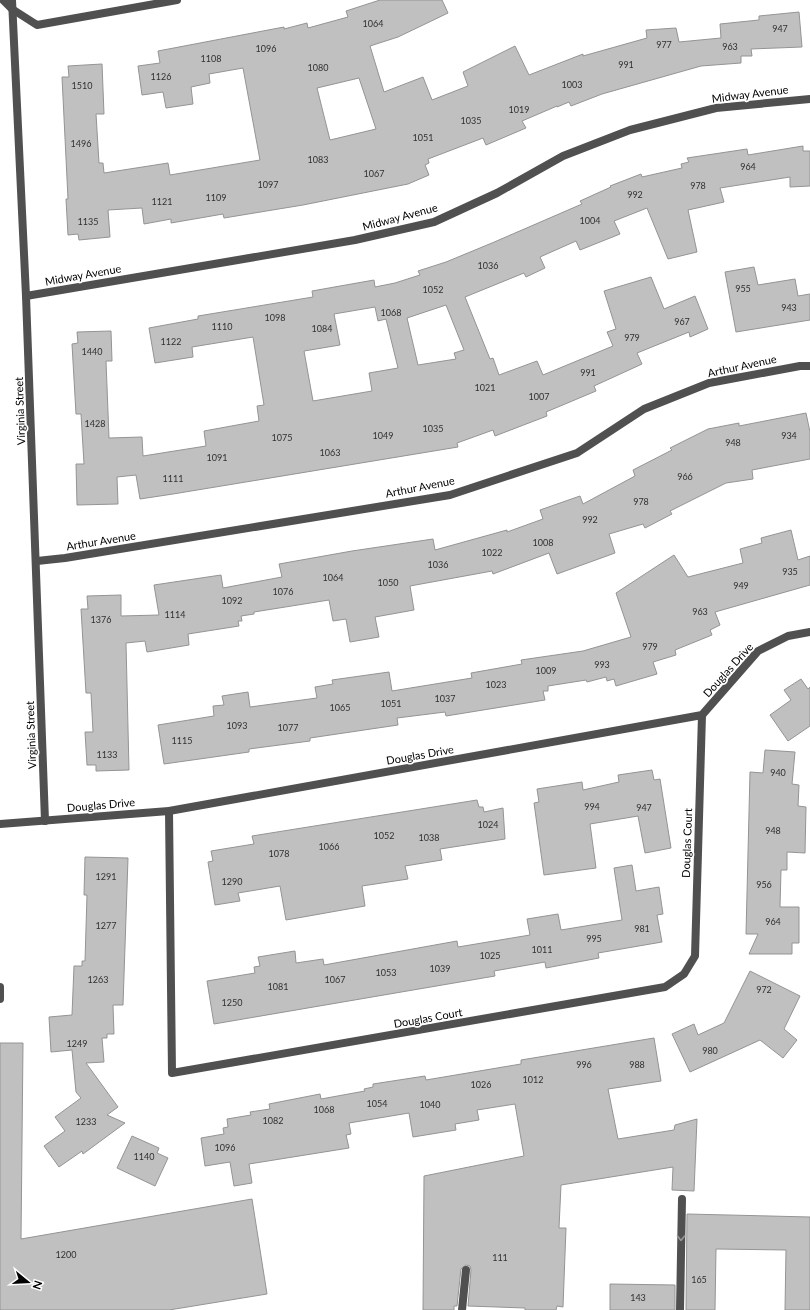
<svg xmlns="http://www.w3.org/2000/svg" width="810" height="1310" font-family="Lato,sans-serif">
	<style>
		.building { fill: #c0c0c0; stroke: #949494; fill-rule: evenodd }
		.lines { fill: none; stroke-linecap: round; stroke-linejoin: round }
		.service { stroke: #505050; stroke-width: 8 }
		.minor { stroke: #505050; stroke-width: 8 }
		.oneway { stroke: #969696 }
		.labels { text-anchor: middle; stroke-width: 3.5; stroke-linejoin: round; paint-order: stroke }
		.number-label { font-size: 9px; fill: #303030 }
		.street-label { font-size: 11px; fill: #000; stroke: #fff }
	</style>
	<rect width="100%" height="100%" fill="#fff"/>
	<!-- building -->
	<g class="building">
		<path d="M 380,0 L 442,0 L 448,13 L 398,37 L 370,46 L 384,92 L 423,77 L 432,100 L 468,86 L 463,72 L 515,46 L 529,75 L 583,54 L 583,56 L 647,38 L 646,30 L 676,28 L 679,42 L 721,38 L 720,24 L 759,20 L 759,16 L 799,12 L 802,47 L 751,49 L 752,56 L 741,56 L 741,63 L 701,66 L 602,94 L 571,106 L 569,102 L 557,107 L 557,106 L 522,121 L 526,128 L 486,145 L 483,138 L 428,159 L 429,163 L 425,165 L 429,175 L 408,184 L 303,205 L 224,218 L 223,214 L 171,223 L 171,219 L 144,224 L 142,208 L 108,210 L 110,237 L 79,240 L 78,234 L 68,235 L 66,199 L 68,199 L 62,77 L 69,77 L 68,66 L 102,64 L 104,114 L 96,114 L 99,163 L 103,163 L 104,173 L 168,163 L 170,175 L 260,160 L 243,68 L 209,74 L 210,83 L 191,87 L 193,104 L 166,108 L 163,92 L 142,95 L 138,66 L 160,63 L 158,51 L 284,27 L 284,29 L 307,23 L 308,28 L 348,17 L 346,11 ZM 359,78 L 376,129 L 330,140 L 317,88 Z"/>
		<path d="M 803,146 L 803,151 L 810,151 L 810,186 L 790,187 L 790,177 L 720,188 L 724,202 L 688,210 L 697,252 L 668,259 L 647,208 L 614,221 L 620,234 L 580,250 L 576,241 L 540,257 L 545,268 L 526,277 L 524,273 L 465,297 L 490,359 L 493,358 L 499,375 L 537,361 L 543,375 L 613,346 L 607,332 L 616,329 L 604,291 L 651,277 L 664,309 L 695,296 L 708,329 L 690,337 L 689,332 L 637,353 L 642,364 L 594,386 L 596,391 L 546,412 L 547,416 L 495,436 L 493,430 L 457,443 L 458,447 L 173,494 L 140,499 L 136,475 L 117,477 L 118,504 L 77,505 L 76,464 L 84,464 L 81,414 L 76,414 L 72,344 L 78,343 L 77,332 L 111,331 L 112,361 L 106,361 L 109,438 L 142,437 L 143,456 L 206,446 L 204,431 L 259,421 L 257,406 L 264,405 L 253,337 L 192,347 L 193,357 L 155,363 L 149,328 L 198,319 L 198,316 L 313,297 L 312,291 L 374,280 L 375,287 L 395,283 L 420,275 L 418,271 L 446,262 L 492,243 L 582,204 L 580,201 L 611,187 L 610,186 L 641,174 L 642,177 L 682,168 L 681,164 L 689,162 L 687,158 L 747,149 L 748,155 ZM 446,305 L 464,350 L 454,353 L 456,359 L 418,365 L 407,318 ZM 375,307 L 378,321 L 386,319 L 398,368 L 369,373 L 372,391 L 313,401 L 304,351 L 340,345 L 334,314 Z"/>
		<path d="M 754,267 L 758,285 L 795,279 L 798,296 L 810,294 L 810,320 L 736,332 L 725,272 Z"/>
		<path d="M 806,413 L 810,432 L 810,459 L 752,470 L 753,479 L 726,483 L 670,511 L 672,514 L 645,528 L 643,524 L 609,534 L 615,553 L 557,574 L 549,553 L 493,574 L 492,571 L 410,586 L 414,610 L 375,617 L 379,637 L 350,642 L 346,619 L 333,621 L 329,600 L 254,612 L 254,614 L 241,616 L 242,621 L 238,621 L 239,626 L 188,634 L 189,645 L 147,652 L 145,641 L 126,643 L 129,770 L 96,771 L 96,765 L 87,765 L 85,732 L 93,732 L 91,693 L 86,693 L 81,609 L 88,609 L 87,596 L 121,595 L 121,616 L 159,615 L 154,585 L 221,575 L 223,588 L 282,577 L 279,564 L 352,551 L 433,539 L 435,550 L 507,530 L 507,532 L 543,519 L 540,510 L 580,496 L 583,504 L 635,476 L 633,470 L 672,450 L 670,448 L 708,429 L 739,423 L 739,426 Z"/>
		<path d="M 791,530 L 798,560 L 810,556 L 810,585 L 715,612 L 720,625 L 710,630 L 712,635 L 675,650 L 676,655 L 653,662 L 657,674 L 616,686 L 614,679 L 607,681 L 606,677 L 587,682 L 586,680 L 548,686 L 548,691 L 543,691 L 545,700 L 446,716 L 445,712 L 397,718 L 398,725 L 310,738 L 310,741 L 249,749 L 249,752 L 164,764 L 158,725 L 214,716 L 213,706 L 224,705 L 222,696 L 248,692 L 250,707 L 317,698 L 315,687 L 333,684 L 332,680 L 389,672 L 392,691 L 472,678 L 471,673 L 522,664 L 521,660 L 583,651 L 631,637 L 616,593 L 674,555 L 688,577 L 743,563 L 740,549 L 762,543 L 761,538 Z"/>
		<path d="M 801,679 L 808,689 L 810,687 L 810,726 L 788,741 L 770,715 L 791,700 L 784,690 Z"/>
		<path d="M 765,750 L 795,752 L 792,784 L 799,785 L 798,806 L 806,807 L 805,853 L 787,852 L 787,870 L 781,870 L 780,907 L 799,907 L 799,943 L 792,943 L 792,954 L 749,954 L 758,934 L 746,934 L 750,772 L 763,773 Z"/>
		<path d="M 652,770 L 654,780 L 660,779 L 671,848 L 645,853 L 638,816 L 590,824 L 596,868 L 544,875 L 534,803 L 539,802 L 537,789 L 582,782 L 583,790 L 619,782 L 618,775 Z"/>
		<path d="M 477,800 L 479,807 L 483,807 L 484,812 L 503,808 L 505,839 L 440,849 L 442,860 L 405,866 L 408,879 L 362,886 L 365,906 L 286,920 L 280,886 L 238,893 L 240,901 L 215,905 L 208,862 L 213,861 L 211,851 L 254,844 L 252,836 Z"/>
		<path d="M 85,857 L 128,858 L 123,1005 L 113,1005 L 114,1034 L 107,1034 L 107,1038 L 102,1038 L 104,1062 L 86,1063 L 118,1107 L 107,1115 L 125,1123 L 83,1154 L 82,1151 L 59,1167 L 44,1146 L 65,1131 L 55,1117 L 81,1098 L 76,1092 L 72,1050 L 51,1052 L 49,1017 L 72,1015 L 74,966 L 82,966 L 82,961 L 85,961 L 87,895 L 84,895 Z"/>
		<path d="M 632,865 L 636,891 L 659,887 L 663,914 L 657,915 L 662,942 L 598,953 L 599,958 L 567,964 L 546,968 L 545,962 L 494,971 L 495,976 L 214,1024 L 207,981 L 255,973 L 254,967 L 260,966 L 258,957 L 295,951 L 296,963 L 323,959 L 324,965 L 457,941 L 458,947 L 530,935 L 527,919 L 558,914 L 561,930 L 622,920 L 614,868 Z"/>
		<path d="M 750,971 L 800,996 L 784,1029 L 797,1040 L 783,1058 L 760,1040 L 690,1072 L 672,1034 L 694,1024 L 698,1035 L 724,1023 Z"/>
		<path d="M 654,1038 L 661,1081 L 608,1089 L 618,1139 L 674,1130 L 675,1125 L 697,1119 L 694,1191 L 672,1190 L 673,1167 L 561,1185 L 559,1228 L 566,1228 L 563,1307 L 557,1306 L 556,1310 L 525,1310 L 525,1308 L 468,1306 L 471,1270 L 470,1266 L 466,1265 L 461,1269 L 457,1306 L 454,1306 L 454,1310 L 423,1310 L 424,1176 L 524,1156 L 515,1104 L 477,1110 L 479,1120 L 455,1124 L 456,1130 L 413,1137 L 409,1113 L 349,1123 L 351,1134 L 346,1135 L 349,1148 L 249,1164 L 252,1183 L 234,1186 L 230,1162 L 205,1166 L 201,1138 L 224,1134 L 223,1128 L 228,1127 L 227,1119 L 251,1115 L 250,1112 L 270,1109 L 269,1104 L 320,1094 L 321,1099 L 365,1091 L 364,1089 L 373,1087 L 373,1084 L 425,1076 L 426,1080 L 521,1064 L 521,1060 Z"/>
		<path d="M 0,1043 L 23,1043 L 21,1239 L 252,1199 L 267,1294 L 169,1310 L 0,1310 Z"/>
		<path d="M 132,1136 L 159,1148 L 157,1153 L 168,1158 L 155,1186 L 117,1168 Z"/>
		<path d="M 687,1214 L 810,1217 L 810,1310 L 785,1310 L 786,1250 L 716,1249 L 715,1310 L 686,1310 Z"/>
		<path d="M 610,1284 L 675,1285 L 675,1310 L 610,1310 Z"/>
	</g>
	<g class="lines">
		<!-- service -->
		<g class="service">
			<path d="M 0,987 L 0,999"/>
			<path d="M 462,1310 L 466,1270"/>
			<path d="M 680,1310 L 682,1199"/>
		</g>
		<!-- minor -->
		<g class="minor">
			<path d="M 3,0 L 12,9 L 37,25 L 177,0"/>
			<path d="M 12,0 L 26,296 L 45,821"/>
			<path d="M 26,296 L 355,240 L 434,222 L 497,193 L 563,156 L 630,130 L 716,108 L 810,99"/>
			<path d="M 37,561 L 65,558 L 450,495 L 577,453 L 644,409 L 709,383 L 800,366 L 810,366"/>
			<path d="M 169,811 L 172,1073 L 665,987 L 684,974 L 695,956 L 702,715"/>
			<path d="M 0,824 L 169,811 L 702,715 L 758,651 L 788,636 L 810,632"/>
		</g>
	</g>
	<!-- one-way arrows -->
	<defs><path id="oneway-chevron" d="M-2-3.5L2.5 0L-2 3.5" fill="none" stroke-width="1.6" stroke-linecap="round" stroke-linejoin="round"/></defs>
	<use class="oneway" href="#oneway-chevron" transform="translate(681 1238) rotate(91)"/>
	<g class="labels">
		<!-- number labels -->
		<g class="number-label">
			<text x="373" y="27">1064</text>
			<text x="780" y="32">947</text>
			<text x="664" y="48">977</text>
			<text x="730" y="50">963</text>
			<text x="266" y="52">1096</text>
			<text x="211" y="62">1108</text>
			<text x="626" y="68">991</text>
			<text x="318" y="71">1080</text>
			<text x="161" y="80">1126</text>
			<text x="572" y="88">1003</text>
			<text x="82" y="89">1510</text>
			<text x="519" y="113">1019</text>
			<text x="471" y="124">1035</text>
			<text x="423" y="141">1051</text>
			<text x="81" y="147">1496</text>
			<text x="318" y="163">1083</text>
			<text x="748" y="170">964</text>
			<text x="374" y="177">1067</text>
			<text x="268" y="188">1097</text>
			<text x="698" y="189">978</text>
			<text x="635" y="198">992</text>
			<text x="216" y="201">1109</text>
			<text x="162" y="205">1121</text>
			<text x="590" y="224">1004</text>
			<text x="88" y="225">1135</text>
			<text x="488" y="269">1036</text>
			<text x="743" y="292">955</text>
			<text x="433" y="293">1052</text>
			<text x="789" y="311">943</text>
			<text x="391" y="316">1068</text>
			<text x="275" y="321">1098</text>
			<text x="682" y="325">967</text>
			<text x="222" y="330">1110</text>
			<text x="322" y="332">1084</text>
			<text x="632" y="341">979</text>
			<text x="171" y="345">1122</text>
			<text x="92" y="355">1440</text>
			<text x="588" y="376">991</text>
			<text x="485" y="391">1021</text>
			<text x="539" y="400">1007</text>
			<text x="95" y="427">1428</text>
			<text x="433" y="432">1035</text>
			<text x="383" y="439">1049</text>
			<text x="789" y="439">934</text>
			<text x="282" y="441">1075</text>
			<text x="733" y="446">948</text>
			<text x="330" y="456">1063</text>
			<text x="217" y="461">1091</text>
			<text x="685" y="480">966</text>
			<text x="173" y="482">1111</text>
			<text x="641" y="505">978</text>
			<text x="590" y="523">992</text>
			<text x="543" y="546">1008</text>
			<text x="492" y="556">1022</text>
			<text x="438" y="568">1036</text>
			<text x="790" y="575">935</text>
			<text x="333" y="581">1064</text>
			<text x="388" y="586">1050</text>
			<text x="741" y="589">949</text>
			<text x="283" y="595">1076</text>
			<text x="232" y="604">1092</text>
			<text x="700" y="615">963</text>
			<text x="175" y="618">1114</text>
			<text x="101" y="623">1376</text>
			<text x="650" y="650">979</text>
			<text x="602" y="668">993</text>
			<text x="546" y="674">1009</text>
			<text x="496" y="688">1023</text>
			<text x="445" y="702">1037</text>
			<text x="391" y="707">1051</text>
			<text x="340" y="711">1065</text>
			<text x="237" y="729">1093</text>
			<text x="288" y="731">1077</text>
			<text x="182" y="744">1115</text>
			<text x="107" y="758">1133</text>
			<text x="778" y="776">940</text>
			<text x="592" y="810">994</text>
			<text x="644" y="811">947</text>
			<text x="488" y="828">1024</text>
			<text x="773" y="834">948</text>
			<text x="384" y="839">1052</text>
			<text x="429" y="841">1038</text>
			<text x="329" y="850">1066</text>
			<text x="279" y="857">1078</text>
			<text x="106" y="880">1291</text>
			<text x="232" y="885">1290</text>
			<text x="764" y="888">956</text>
			<text x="773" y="925">964</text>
			<text x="106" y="929">1277</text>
			<text x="642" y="932">981</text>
			<text x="594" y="942">995</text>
			<text x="542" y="953">1011</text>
			<text x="490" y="959">1025</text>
			<text x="440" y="972">1039</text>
			<text x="386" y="976">1053</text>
			<text x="98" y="983">1263</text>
			<text x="335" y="983">1067</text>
			<text x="278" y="990">1081</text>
			<text x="764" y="993">972</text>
			<text x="232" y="1006">1250</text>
			<text x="77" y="1047">1249</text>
			<text x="710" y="1054">980</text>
			<text x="584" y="1068">996</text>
			<text x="637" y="1068">988</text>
			<text x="533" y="1083">1012</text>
			<text x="481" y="1088">1026</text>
			<text x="377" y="1107">1054</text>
			<text x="430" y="1108">1040</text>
			<text x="324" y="1113">1068</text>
			<text x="273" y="1124">1082</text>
			<text x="86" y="1125">1233</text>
			<text x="225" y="1151">1096</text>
			<text x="144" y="1160">1140</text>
			<text x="66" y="1258">1200</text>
			<text x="500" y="1261">111</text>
			<text x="699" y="1283">165</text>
			<text x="638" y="1301">143</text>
		</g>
		<!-- street labels -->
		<g class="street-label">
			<text transform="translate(750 94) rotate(-7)" y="4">Midway Avenue</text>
			<text transform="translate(400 217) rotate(-15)" y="4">Midway Avenue</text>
			<text transform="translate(83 275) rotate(-10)" y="4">Midway Avenue</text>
			<text transform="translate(742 366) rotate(-12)" y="4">Arthur Avenue</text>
			<text transform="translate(20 411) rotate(-92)" y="4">Virginia Street</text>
			<text transform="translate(420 487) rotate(-11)" y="4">Arthur Avenue</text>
			<text transform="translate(101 541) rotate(-9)" y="4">Arthur Avenue</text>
			<text transform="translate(728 670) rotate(-48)" y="4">Douglas Drive</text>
			<text transform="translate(31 735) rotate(-92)" y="4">Virginia Street</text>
			<text transform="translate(420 755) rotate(-10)" y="4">Douglas Drive</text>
			<text transform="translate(101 805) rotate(-5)" y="4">Douglas Drive</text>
			<text transform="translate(687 843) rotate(-88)" y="4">Douglas Court</text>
			<text transform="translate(428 1018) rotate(-10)" y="4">Douglas Court</text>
		</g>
	</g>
	<!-- north arrow -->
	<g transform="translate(28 1282) rotate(108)" stroke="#ffffff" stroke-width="3" paint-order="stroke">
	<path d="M0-3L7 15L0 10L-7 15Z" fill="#000000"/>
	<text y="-6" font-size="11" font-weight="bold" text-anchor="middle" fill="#000000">N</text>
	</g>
</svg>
